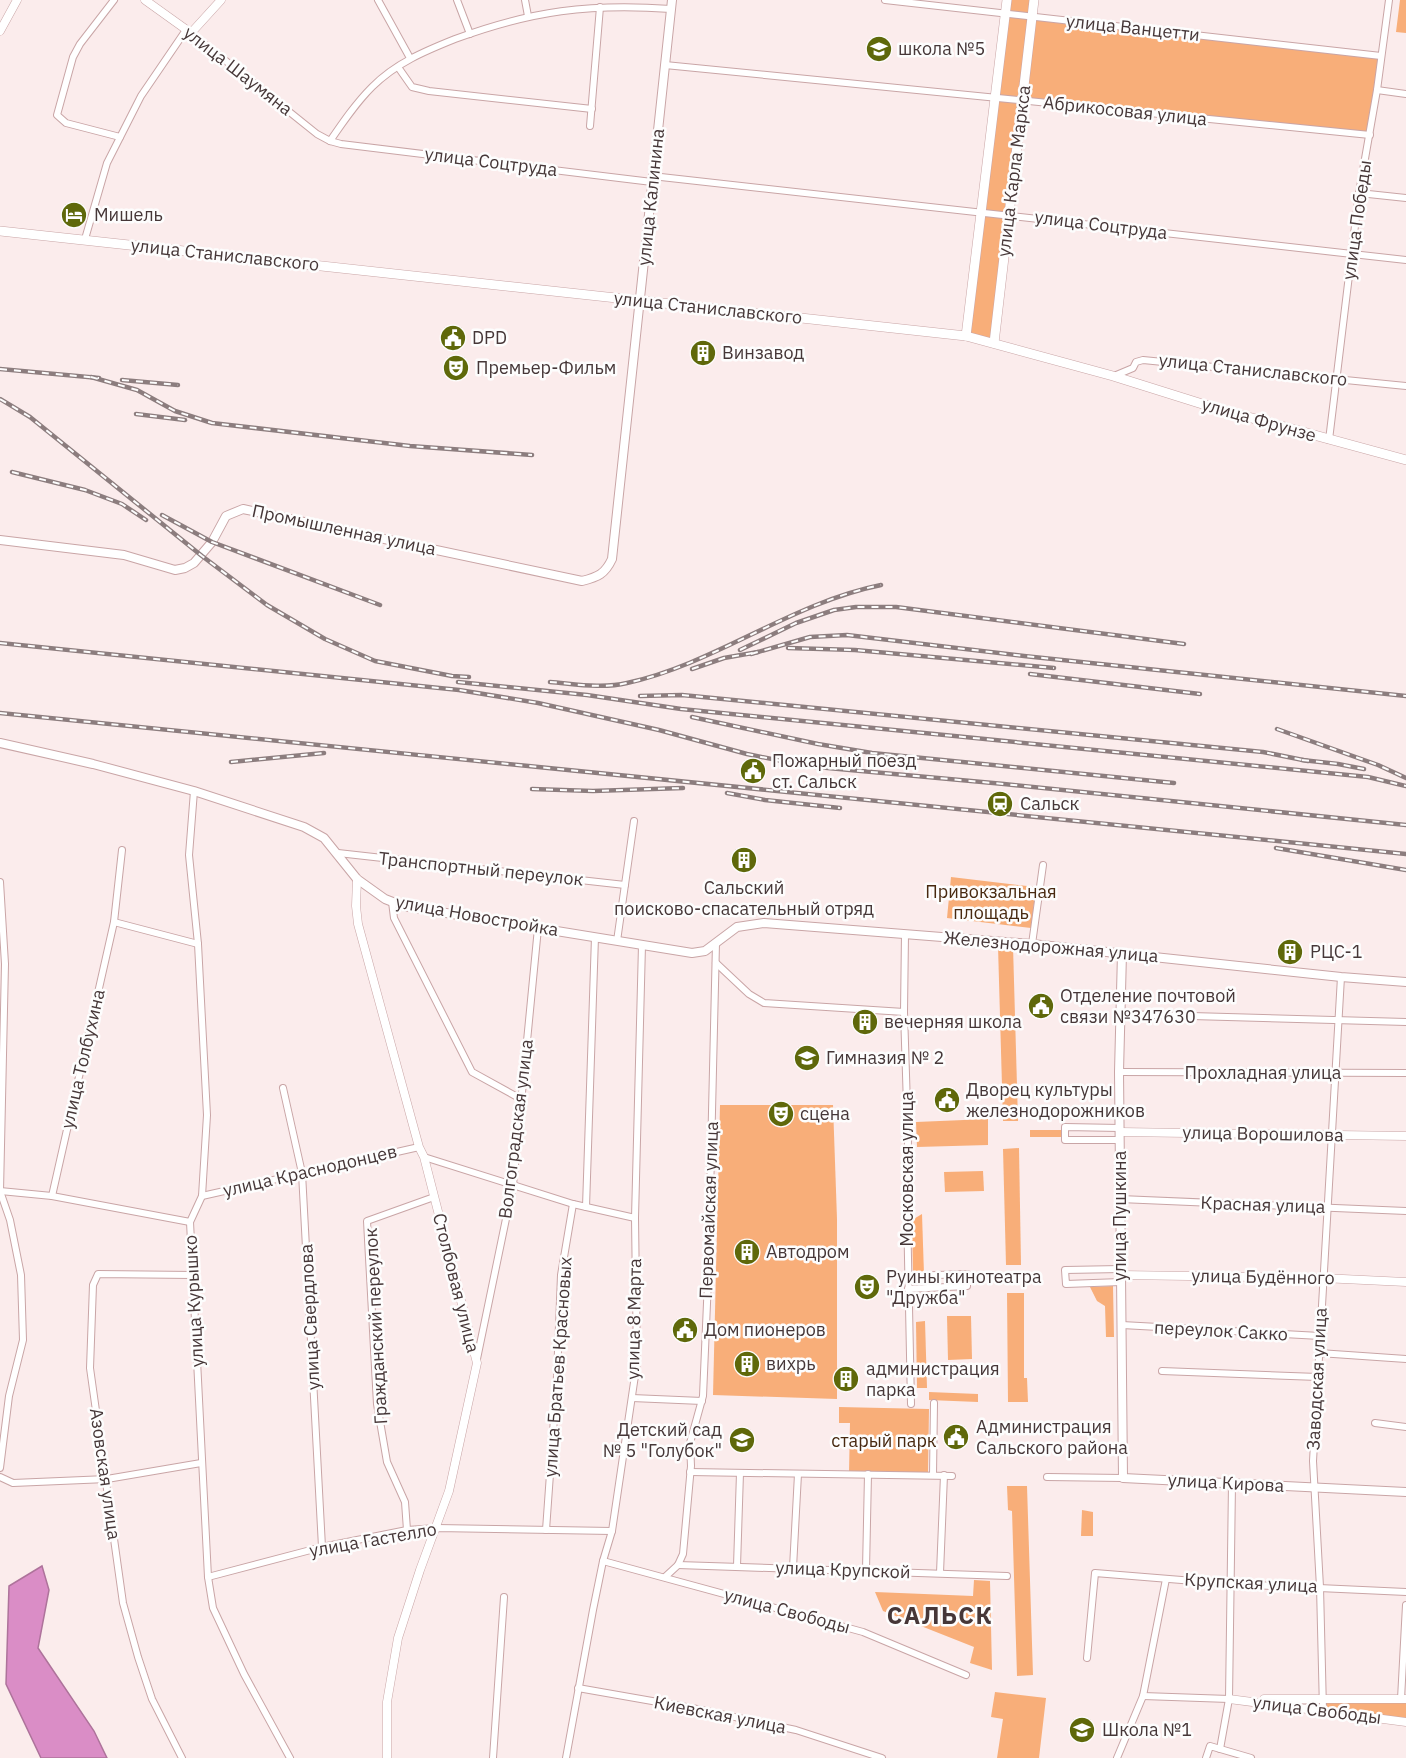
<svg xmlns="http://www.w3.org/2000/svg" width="1406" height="1758" font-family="'IBM Plex Sans',sans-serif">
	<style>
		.green { fill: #f8ae79 }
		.forest { fill: #fdae75 }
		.water { fill: #da8dc6; stroke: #ae739b; stroke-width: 1.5 }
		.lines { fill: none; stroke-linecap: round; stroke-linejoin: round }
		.minor-casing { stroke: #c9a5a6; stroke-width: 8 }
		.tertiary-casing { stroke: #c9a5a6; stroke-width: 9 }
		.secondary-casing { stroke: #c9a5a6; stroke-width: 10 }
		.primary-casing { stroke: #c9a5a6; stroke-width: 10 }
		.minor { stroke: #fff; stroke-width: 6 }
		.tertiary { stroke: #fff; stroke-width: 8 }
		.secondary { stroke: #fff; stroke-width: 8 }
		.primary { stroke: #fff; stroke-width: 9 }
		.rail-casing { stroke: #8c7d7e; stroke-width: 4.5 }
		.rail { stroke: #fdfdfd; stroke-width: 2; stroke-dasharray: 7; stroke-linecap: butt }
		.labels { text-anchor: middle; stroke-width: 5; stroke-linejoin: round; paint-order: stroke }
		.street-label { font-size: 18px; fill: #463738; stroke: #fdfdfd }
		.poi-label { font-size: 18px; fill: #463738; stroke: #fdfdfd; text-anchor: start }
		.park-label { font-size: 18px; fill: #482910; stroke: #fdfdfd }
		.district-label { font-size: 24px; font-weight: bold; letter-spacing: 1.5px; fill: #463738; stroke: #fdfdfd }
	</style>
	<rect width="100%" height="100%" fill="#fbecec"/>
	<!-- green -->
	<g class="green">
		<path d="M 1007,0 L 1034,0 L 1032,16 L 1381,56 L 1370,135 L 1022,101 L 994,343 L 966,336 Z"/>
		<path d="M 1400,0 L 1406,0 L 1406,33 L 1396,32 Z"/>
		<path d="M 951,877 L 1036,887 L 1031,928 L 947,918 Z"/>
		<path d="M 998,946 L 1013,946 L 1018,1121 L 1003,1121 Z"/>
		<path d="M 720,1105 L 833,1105 L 837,1219 L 837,1399 L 713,1395 Z"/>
		<path d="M 988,1119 L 988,1145 L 917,1147 L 916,1122 Z"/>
		<rect x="1030" y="1130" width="33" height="7"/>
		<path d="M 1019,1148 L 1021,1265 L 1006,1265 L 1003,1149 Z"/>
		<path d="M 983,1171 L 984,1191 L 945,1192 L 944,1172 Z"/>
		<path d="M 1113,1286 L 1114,1337 L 1106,1337 L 1105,1306 L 1097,1301 L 1090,1287 Z"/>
		<path d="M 1007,1293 L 1024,1293 L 1024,1378 L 1027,1378 L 1028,1402 L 1008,1402 Z"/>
		<path d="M 947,1316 L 971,1316 L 972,1359 L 948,1360 Z"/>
		<path d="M 925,1321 L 927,1388 L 917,1388 L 916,1322 Z"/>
		<path d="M 929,1392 L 978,1394 L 978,1402 L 929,1400 Z"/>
		<path d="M 839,1407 L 929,1409 L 928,1474 L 849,1473 L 850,1423 L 839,1423 Z"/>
		<path d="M 1007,1486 L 1027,1486 L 1033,1675 L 1017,1676 L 1012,1511 L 1008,1510 Z"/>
		<path d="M 1082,1510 L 1093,1512 L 1093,1536 L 1081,1536 Z"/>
		<path d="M 974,1580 L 990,1581 L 992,1670 L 970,1663 L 974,1647 L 883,1611 L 875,1592 L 973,1596 Z"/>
		<path d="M 995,1692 L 1046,1698 L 1039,1758 L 997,1758 L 1003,1719 L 991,1717 Z"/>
		<path d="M 1323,1699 L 1406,1699 L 1406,1722 L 1323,1710 Z"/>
	</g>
	<!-- forest -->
	<path class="forest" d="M 922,1214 L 924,1274 L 913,1275 L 912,1220 Z"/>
	<!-- water -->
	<path class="water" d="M 42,1566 L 49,1590 L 38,1648 L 94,1731 L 107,1758 L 41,1758 L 6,1684 L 9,1586 Z"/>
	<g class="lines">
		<!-- minor casing -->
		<g class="minor-casing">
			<g id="minor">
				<path d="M 114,0 L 80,44 L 73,57 L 57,115 L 66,123 L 120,137"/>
				<path d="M 378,0 L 410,58"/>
				<path d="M 457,0 L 470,34"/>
				<path d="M 525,0 L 528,16"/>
				<path d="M 885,0 L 1381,56"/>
				<path d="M 191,33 L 317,134 L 330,141 L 341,144 L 652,182"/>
				<path d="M 665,65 L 1370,135"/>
				<path d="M 398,67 L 412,87 L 429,91 L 592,109"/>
				<path d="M 1377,90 L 1406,94"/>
				<path d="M 590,126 L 600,7"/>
				<path d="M 330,141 C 343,122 356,103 372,87 C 396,63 425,51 455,39 C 531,11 590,3 671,9"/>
				<path d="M 652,176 L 1406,260"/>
				<path d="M 1359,193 L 1406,198"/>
				<path d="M 85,239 L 107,163 L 141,96 L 186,30"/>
				<path d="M 1114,376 L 1133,368 L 1136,362 L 1143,360 L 1406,386"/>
				<path d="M 1329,440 L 1359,193 L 1377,90 L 1389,0"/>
				<path d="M 194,791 L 189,855 L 198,944 L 207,1115 L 202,1196 L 190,1222 L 208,1577 L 213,1608 L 244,1674 L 290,1758"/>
				<path d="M 338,853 L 625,885"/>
				<path d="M 0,882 L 5,964 L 0,1191 L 10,1220 L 21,1275 L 23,1340 L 9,1396 L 0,1468"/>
				<path d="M 392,902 L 394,918 L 472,1072 L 521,1099"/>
				<path d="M 114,922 L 198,944"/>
				<path d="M 905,934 L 904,1012 L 908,1137 L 907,1209 L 911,1404"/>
				<path d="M 617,941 L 634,821"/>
				<path d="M 1032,944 L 1043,865"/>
				<path d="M 716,963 L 749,994 L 764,1003 L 904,1012"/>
				<path d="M 1120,1014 L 1406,1022"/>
				<path d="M 1119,1072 L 1406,1073"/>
				<path d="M 283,1088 L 302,1173 L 322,1547"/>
				<path d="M 1120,1140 L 1065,1140 L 1065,1127 L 1120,1128"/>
				<path d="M 424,1157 L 573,1204 L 635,1218"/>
				<path d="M 0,1191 L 52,1196 L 190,1222"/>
				<path d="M 52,1196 L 114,922 L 122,850"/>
				<path d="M 202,1196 L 419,1147"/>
				<path d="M 1120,1199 L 1406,1211"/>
				<path d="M 586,1207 L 595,937"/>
				<path d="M 1121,1269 L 1065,1270 L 1066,1284 L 1121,1282"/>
				<path d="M 908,1289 L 967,1286 L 967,1274 L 908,1276"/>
				<path d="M 1122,1325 L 1320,1336"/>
				<path d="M 1319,1353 L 1406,1359"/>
				<path d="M 477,1359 L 513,1185 L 538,928"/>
				<path d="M 1162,1371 L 1318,1377"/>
				<path d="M 632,1398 L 702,1401"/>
				<path d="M 1375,1423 L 1406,1427"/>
				<path d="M 690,1472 L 952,1476"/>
				<path d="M 933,1475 L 934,1403"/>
				<path d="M 0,1477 L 13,1483 L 107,1479 L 201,1463"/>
				<path d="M 1047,1477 L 1123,1478"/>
				<path d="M 407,1530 L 405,1502 L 387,1462 L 377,1404 L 367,1221 L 434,1197"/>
				<path d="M 546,1530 L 557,1376 L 561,1275 L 573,1204"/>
				<path d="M 603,1561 L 863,1632 L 966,1675"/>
				<path d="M 678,1565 L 1007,1576"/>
				<path d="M 737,1566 L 740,1473"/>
				<path d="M 793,1568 L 798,1474"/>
				<path d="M 866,1570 L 868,1474"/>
				<path d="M 940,1573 L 944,1475"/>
				<path d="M 208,1577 L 322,1547 L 407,1530 L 437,1528 L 612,1531"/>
				<path d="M 665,1577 L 678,1565 L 683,1554 L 691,1466 L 690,1443 L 703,1396 L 708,1280 L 716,943"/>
				<path d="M 1087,1658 L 1095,1573 L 1231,1584 L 1406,1592"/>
				<path d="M 578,1688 L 692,1708 L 796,1730 L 882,1758"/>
				<path d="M 1143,1696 L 1229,1699"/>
				<path d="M 1401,1699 L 1406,1605"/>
				<path d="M 1323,1710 L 1320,1587 L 1313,1461 L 1341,977"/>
				<path d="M 1220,1749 L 1229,1699 L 1232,1484"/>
				<path d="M 182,1758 L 152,1699 L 138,1657 L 123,1603 L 90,1368 L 93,1285 L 98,1274 L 193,1275"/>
				<path d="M 493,1758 L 504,1597"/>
				<path d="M 566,1758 L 593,1610 L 603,1561 L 612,1531 L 637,1362 L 635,1218 L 642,945"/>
				<path d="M 1117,1758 L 1143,1696 L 1166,1579"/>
				<path d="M 1206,1758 L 1210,1746 L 1251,1758"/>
			</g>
		</g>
		<!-- tertiary casing -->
		<g class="tertiary-casing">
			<g id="tertiary">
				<path d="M 145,0 L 191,33 L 221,0"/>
				<path d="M 0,31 L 17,0"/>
				<path d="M 357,879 L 356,906 L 358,924 L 419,1147 L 424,1157 L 477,1363 L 449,1491 L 420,1570 L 398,1638 L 387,1702 L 387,1758"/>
				<path d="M 1120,1132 L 1406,1136"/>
				<path d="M 1121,1275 L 1322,1278 L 1406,1282"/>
				<path d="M 1229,1699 L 1406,1722"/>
				<path d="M 1264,1699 L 1406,1699"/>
			</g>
		</g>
		<!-- secondary casing -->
		<g class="secondary-casing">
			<g id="secondary">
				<path d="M 0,540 L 124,555 L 175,570 L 185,568 L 194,563 L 212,542 L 226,516 L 243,509 L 582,581 C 598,577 605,574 612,559 L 672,0"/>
				<path d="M 0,743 L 93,764 L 194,791 L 304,827 L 324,838 L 357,879 L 385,899 L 403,906 L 692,953 L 705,951 L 737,927 L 764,923 L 1032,944 L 1341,977 L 1406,982"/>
				<path d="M 1122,953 L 1119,1072 L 1123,1478 L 1406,1492"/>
			</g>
		</g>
		<!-- primary casing -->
		<g class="primary-casing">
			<g id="primary">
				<path d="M 0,231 L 966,336 L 1113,376 L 1215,408 L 1406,460"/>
				<path d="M 966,336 L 1007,0"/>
				<path d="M 994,343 L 1034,0"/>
			</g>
		</g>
		<!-- minor -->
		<use href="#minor" class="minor"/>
		<!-- tertiary -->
		<use href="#tertiary" class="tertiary"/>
		<!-- secondary -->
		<use href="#secondary" class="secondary"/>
		<!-- primary -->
		<use href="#primary" class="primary"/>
		<!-- rail casing -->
		<g class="rail-casing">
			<g id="rail">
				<path d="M 0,369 L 99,378"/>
				<path d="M 91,377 L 137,390 L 175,411 L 212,423 L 410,446 L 532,455"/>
				<path d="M 122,380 L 178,385"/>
				<path d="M 0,399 L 30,417 L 202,556 L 267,605 L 325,639 L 375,661 L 452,676 L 469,677"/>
				<path d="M 136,414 L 185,420"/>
				<path d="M 12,472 L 85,490 L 122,504 L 146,520"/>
				<path d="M 162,515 L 212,542 L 380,605"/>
				<path d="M 0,643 L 459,690 L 538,703 L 659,730 L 747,754 L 806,766 L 1004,784 L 1406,825"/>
				<path d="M 788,648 L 855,650 L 1054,668"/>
				<path d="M 740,650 L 796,623 L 834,610 L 856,607 L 896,607 L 1184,644"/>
				<path d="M 751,654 L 810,637 L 847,635 L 1024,656 L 1406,696"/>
				<path d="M 692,669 L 724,658 L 758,652"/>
				<path d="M 1030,674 L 1200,694"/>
				<path d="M 458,682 L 587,695 L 681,709 L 1368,777 L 1406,786"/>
				<path d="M 550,682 C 575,684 602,689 627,683 C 715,664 791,603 881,585"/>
				<path d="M 640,696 L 682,695 L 1263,752 L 1308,761"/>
				<path d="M 0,713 L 1406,854"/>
				<path d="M 692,717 L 818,744 L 872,753 L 1174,783"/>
				<path d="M 1277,729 L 1378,765 L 1406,778"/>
				<path d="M 1302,760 L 1338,764 L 1364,769"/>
				<path d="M 231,762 L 324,753"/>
				<path d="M 532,789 L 593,791 L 683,788"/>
				<path d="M 727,793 L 765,800 L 840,808"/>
				<path d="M 1276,848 L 1406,870"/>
			</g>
		</g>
		<!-- rail -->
		<use href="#rail" class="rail"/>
	</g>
	<!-- icons -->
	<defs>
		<g id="school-disc" transform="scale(1.35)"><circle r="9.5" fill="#5f680a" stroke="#fdfdfd"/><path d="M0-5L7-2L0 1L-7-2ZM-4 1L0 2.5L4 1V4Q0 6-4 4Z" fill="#fff"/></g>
		<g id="hotel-disc" transform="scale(1.35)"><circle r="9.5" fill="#5f680a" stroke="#fdfdfd"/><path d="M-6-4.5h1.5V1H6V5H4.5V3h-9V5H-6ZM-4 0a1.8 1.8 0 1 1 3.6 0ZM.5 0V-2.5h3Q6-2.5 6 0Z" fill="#fff"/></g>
		<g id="civic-disc" transform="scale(1.35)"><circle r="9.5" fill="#5f680a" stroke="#fdfdfd"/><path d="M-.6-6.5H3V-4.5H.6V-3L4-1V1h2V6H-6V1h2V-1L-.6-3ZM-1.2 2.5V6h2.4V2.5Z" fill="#fff"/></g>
		<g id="building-disc" transform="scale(1.35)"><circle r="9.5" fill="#5f680a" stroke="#fdfdfd"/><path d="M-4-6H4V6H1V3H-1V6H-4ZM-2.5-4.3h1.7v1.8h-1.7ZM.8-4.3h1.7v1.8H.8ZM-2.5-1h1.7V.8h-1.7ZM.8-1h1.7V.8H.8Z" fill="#fff"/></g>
		<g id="theatre-disc" transform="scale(1.35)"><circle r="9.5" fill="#5f680a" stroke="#fdfdfd"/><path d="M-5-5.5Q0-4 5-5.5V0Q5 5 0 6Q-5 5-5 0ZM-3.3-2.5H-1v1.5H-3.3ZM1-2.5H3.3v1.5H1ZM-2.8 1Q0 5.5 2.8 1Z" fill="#fff"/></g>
		<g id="station-disc" transform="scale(1.35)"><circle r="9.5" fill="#5f680a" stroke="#fdfdfd"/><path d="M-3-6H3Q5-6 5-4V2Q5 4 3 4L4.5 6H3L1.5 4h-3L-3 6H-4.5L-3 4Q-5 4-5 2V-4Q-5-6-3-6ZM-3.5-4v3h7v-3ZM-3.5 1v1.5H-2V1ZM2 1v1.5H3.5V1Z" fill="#fff"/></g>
	</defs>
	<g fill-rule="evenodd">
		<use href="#school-disc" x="879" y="49"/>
		<use href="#hotel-disc" x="74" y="215"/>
		<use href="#civic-disc" x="453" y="338"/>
		<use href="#building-disc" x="703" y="353"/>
		<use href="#theatre-disc" x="456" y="368"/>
		<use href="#civic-disc" x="753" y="771"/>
		<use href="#station-disc" x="1000" y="804"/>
		<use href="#building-disc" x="744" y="860"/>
		<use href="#building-disc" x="1290" y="952"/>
		<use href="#civic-disc" x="1041" y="1006"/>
		<use href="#building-disc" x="865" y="1022"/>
		<use href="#school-disc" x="807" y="1058"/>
		<use href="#civic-disc" x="947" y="1100"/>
		<use href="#theatre-disc" x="781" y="1114"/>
		<use href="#building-disc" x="747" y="1252"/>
		<use href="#theatre-disc" x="867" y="1287"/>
		<use href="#civic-disc" x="685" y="1330"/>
		<use href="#building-disc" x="747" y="1364"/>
		<use href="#building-disc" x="846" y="1379"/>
		<use href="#civic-disc" x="956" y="1437"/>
		<use href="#school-disc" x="742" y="1440"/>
		<use href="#school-disc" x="1082" y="1730"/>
	</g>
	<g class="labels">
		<!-- street labels -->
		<g class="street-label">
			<text transform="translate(1133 28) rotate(6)" y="6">улица Ванцетти</text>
			<text transform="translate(238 71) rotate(38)" y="6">улица Шаумяна</text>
			<text transform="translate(1125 111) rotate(6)" y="6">Абрикосовая улица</text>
			<text transform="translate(491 162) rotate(7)" y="6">улица Соцтруда</text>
			<text transform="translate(1014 171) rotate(-83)" y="6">улица Карла Маркса</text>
			<text transform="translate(651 197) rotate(-84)" y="6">улица Калинина</text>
			<text transform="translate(1357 220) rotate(-82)" y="6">улица Победы</text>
			<text transform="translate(1101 225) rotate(7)" y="6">улица Соцтруда</text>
			<text transform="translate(225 255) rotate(6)" y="6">улица Станиславского</text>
			<text transform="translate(708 308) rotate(6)" y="6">улица Станиславского</text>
			<text transform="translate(1253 370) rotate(6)" y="6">улица Станиславского</text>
			<text transform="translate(1259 420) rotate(16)" y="6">улица Фрунзе</text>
			<text transform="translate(344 530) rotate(12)" y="6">Промышленная улица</text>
			<text transform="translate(481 869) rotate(6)" y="6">Транспортный переулок</text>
			<text transform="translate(477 916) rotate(10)" y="6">улица Новостройка</text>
			<text transform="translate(1051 947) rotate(5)" y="6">Железнодорожная улица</text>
			<text transform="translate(83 1059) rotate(-77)" y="6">улица Толбухина</text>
			<text x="1263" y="1079">Прохладная улица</text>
			<text transform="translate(516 1129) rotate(-83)" y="6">Волгоградская улица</text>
			<text transform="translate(1263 1134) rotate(1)" y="6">улица Ворошилова</text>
			<text transform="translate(907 1169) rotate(-90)" y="6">Московская улица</text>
			<text transform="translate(310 1171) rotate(-13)" y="6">улица Краснодонцев</text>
			<text transform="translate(1263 1205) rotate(2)" y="6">Красная улица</text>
			<text transform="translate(709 1210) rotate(-88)" y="6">Первомайская улица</text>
			<text transform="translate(1120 1216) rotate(-90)" y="6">улица Пушкина</text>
			<text transform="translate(1263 1277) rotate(1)" y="6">улица Будённого</text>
			<text transform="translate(456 1283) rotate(76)" y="6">Столбовая улица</text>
			<text transform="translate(194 1301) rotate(-93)" y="6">улица Курышко</text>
			<text transform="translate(310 1317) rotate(-93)" y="6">улица Свердлова</text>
			<text transform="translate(634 1319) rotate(-89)" y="6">улица 8 Марта</text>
			<text transform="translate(376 1326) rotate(-93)" y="6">Гражданский переулок</text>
			<text transform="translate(1221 1331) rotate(3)" y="6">переулок Сакко</text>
			<text transform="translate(558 1367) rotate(-86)" y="6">улица Братьев Красновых</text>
			<text transform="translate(1317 1379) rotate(-87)" y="6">Заводская улица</text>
			<text transform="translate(105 1474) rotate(82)" y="6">Азовская улица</text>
			<text transform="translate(1226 1483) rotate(3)" y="6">улица Кирова</text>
			<text transform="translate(373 1540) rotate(-10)" y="6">улица Гастелло</text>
			<text transform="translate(843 1570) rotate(2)" y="6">улица Крупской</text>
			<text transform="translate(1251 1583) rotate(3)" y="6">Крупская улица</text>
			<text transform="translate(787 1611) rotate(15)" y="6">улица Свободы</text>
			<text transform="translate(1317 1710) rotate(7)" y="6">улица Свободы</text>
			<text transform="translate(720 1715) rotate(11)" y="6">Киевская улица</text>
		</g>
		<!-- poi labels -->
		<g class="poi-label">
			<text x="898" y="55">школа №5</text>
			<text x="94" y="221">Мишель</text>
			<text x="472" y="344">DPD</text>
			<text x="722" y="359">Винзавод</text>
			<text x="476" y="374">Премьер-Фильм</text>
			<text x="772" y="767">Пожарный поезд<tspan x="772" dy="21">ст. Сальск</tspan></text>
			<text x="1020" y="810">Сальск</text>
			<text x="744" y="894" text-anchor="middle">Сальский<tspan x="744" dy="21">поисково-спасательный отряд</tspan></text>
			<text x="1310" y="958">РЦС-1</text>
			<text x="1060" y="1002">Отделение почтовой<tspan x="1060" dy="21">связи №347630</tspan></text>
			<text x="884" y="1028">вечерняя школа</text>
			<text x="826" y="1064">Гимназия № 2</text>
			<text x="966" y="1096">Дворец культуры<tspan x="966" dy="21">железнодорожников</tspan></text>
			<text x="800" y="1120">сцена</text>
			<text x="766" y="1258">Автодром</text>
			<text x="886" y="1283">Руины кинотеатра<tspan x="886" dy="21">"Дружба"</tspan></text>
			<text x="704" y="1336">Дом пионеров</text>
			<text x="766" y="1370">вихрь</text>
			<text x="866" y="1375">администрация<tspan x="866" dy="21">парка</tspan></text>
			<text x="976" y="1433">Администрация<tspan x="976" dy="21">Сальского района</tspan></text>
			<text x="722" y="1436" text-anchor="end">Детский сад<tspan x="722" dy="21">№ 5 "Голубок"</tspan></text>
			<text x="1102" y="1736">Школа №1</text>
		</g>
		<!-- park labels -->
		<g class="park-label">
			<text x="991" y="898">Привокзальная<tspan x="991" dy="21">площадь</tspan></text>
			<text x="884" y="1447">старый парк</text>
		</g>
		<!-- district labels -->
		<g class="district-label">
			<text x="940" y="1624">САЛЬСК</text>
		</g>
	</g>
</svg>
